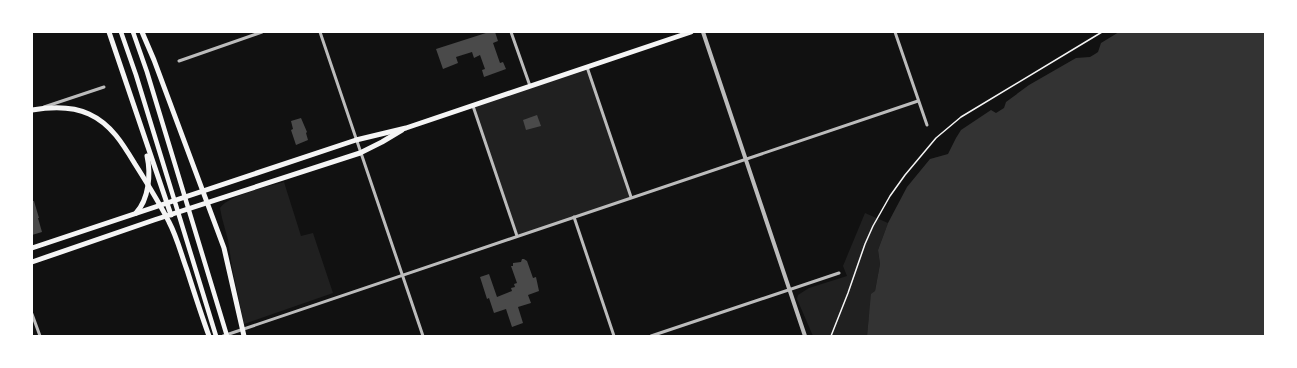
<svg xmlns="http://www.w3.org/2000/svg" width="1297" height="368" font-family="Commissioner,sans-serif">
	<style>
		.green { fill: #202020 }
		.water { fill: #333 }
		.building { fill: #4a4a4a }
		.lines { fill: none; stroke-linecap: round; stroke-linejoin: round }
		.path { stroke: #f5f5f5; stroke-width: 1.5 }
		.minor { stroke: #bcbcbc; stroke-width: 3 }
		.tertiary { stroke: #bcbcbc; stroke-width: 4 }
		.secondary { stroke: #f5f5f5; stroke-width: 4.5 }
		.primary { stroke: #f5f5f5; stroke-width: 5 }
	</style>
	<rect width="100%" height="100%" fill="#111"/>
	<!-- green -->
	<g class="green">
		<path d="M 587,67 L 631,197 L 517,236 L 473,106 Z"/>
		<path d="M 284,182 L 301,236 L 313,233 L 333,293 L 244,324 L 232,267 L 228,240 L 222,218 L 220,208 C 227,196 269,186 284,182 Z"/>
		<path d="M 865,213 L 888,223 L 878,250 L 880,264 L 875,291 L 869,316 L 867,336 L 813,336 L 797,299 L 798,295 L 809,288 L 847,276 L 843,266 Z"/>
	</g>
	<!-- water -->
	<path class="water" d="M 1119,32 L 1265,32 L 1265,336 L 867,336 L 871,294 L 875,291 L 880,264 L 878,250 L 888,223 L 907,187 L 930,159 L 948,154 L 956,138 L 961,130 L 991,110 L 996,113 L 1004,108 L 1006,102 L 1029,85 L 1076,58 L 1090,57 L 1095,54 L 1098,52 L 1101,43 Z"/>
	<!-- building -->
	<g class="building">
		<path d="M 489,32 L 495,32 L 498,41 L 493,43 L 500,63 L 503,62 L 506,69 L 484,77 L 482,70 L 485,69 L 480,55 L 474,58 L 472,52 L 456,57 L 458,63 L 443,69 L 436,49 Z"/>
		<path d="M 537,115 L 541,126 L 526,130 L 523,120 Z"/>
		<path d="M 301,118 L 307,132 L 306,133 L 308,140 L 296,145 L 291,130 L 293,129 L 291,121 Z"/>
		<path d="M 32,201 L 34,201 L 39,218 L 38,218 L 42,232 L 32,235 Z"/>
		<path d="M 522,259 L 524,259 L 527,261 L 533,278 L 536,277 L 539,291 L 528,295 L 531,303 L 518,307 L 523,323 L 512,327 L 506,309 L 494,313 L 489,298 L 487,299 L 480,277 L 489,274 L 497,297 L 512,291 L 511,288 L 515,287 L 514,284 L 517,283 L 511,266 L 513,266 L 513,263 L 521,262 Z"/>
	</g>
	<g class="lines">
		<!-- path -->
		<path class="path" d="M 831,336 L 848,293 L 865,244 L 873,226 L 890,196 L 905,175 L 936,138 L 961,117 L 1102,32"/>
		<!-- minor -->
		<g class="minor">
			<path d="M 320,32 L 423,336"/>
			<path d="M 511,32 L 530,86"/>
			<path d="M 895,32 L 927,125"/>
			<path d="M 179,61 L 262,32"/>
			<path d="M 587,67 L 631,197"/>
			<path d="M 473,106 L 517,236"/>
			<path d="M 44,107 L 104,87"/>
			<path d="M 574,217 L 614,336"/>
			<path d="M 32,314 L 40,336"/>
			<path d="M 223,336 L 918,101"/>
			<path d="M 651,336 L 839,273"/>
		</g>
		<!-- tertiary -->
		<path class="tertiary" d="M 703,32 L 805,336"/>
		<!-- secondary -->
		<g class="secondary">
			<path d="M 121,32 L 136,75 L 216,336"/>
			<path d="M 133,32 L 147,72 L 227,336"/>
		</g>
		<!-- primary -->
		<g class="primary">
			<path d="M 109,32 L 171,215"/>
			<path d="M 142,32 L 154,60 L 224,248 L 244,336"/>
			<path d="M 32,110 C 50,107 72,106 89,114 C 111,124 123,144 135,164 C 147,183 159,202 169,222 C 177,237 181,254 187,270 C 194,292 201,314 209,336"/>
			<path d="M 136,213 C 149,199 151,174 147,156"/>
			<path d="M 32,248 L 356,140 L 406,128 L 691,32"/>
			<path d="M 32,262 L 154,220 L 360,153 L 382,142 L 402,130"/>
		</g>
	</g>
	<!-- border -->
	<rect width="1297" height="368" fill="none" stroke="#ffffff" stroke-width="66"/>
</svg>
